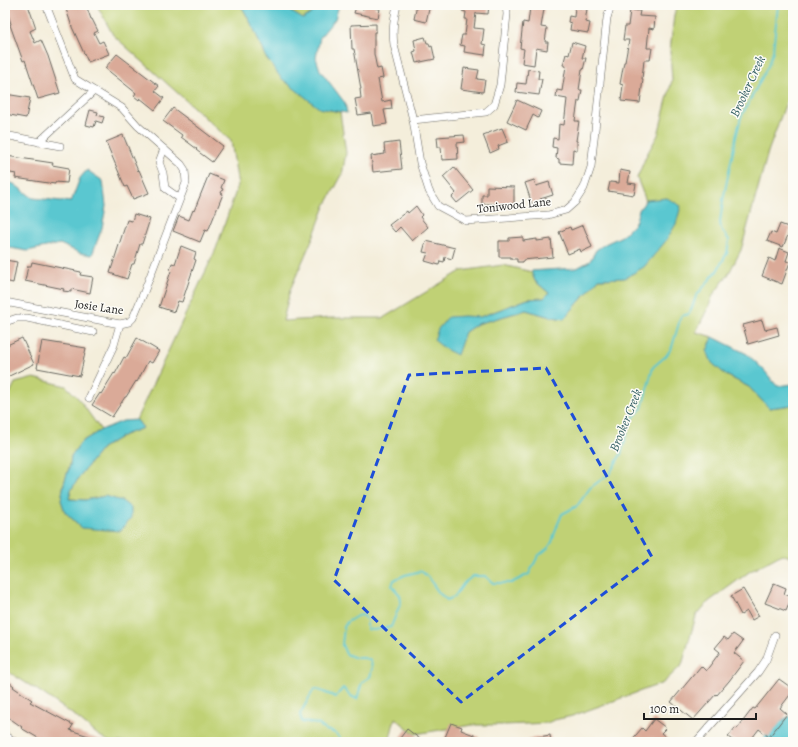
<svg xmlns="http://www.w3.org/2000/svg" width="798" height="747" font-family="Alegreya,serif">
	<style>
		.green { fill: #c0d174; stroke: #6e7648 }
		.water { fill: #5ac7d0; stroke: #3b7276 }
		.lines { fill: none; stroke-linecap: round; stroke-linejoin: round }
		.stream { stroke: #5ac7d0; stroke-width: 2 }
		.building { fill: #daaa98 }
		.minor-casing { stroke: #68665f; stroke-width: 8 }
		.minor { stroke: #fff; stroke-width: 7 }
		.marked { fill: none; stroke: #1d4ed8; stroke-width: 3; stroke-dasharray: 8 5; stroke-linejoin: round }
		.labels { text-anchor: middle; stroke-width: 3; stroke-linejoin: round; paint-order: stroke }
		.street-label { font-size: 12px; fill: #1c1c1c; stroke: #fdfcf7 }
		.water-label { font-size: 13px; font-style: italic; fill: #356064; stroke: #fdfcf7 }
	</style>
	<rect width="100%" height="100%" fill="#fdfcf7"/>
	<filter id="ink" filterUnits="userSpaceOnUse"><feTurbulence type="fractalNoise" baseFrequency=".025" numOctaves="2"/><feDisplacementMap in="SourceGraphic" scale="8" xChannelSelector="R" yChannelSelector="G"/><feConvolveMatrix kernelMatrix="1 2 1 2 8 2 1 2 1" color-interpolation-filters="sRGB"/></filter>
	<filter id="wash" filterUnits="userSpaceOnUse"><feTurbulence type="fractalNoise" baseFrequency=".012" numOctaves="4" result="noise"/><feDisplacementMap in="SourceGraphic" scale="16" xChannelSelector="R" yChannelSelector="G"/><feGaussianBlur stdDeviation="0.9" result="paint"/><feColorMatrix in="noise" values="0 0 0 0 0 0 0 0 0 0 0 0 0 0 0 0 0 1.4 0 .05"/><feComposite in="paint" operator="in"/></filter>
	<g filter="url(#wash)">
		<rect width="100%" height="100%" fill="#f4eedb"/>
		<!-- green -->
		<g class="green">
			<path d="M 97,5 L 241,5 L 253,27 L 319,108 L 340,112 L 346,153 L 342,175 L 325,206 L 314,235 L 290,290 L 283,321 L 332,318 L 383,318 L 461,271 L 503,265 L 532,272 L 535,281 L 549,293 L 544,298 L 528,299 L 480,317 L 465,332 L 477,324 L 526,310 L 547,316 L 564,319 L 599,279 L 625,278 L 647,200 L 646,201 L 637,178 L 647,154 L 658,135 L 672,80 L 670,51 L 674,15 L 677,5 L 793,5 L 793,83 L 768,152 L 741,250 L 728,275 L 713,295 L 709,306 L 696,332 L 713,337 L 707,351 L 726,375 L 749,387 L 769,408 L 793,405 L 793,558 L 782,554 L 749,572 L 707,603 L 696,616 L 682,665 L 663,683 L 572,716 L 554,720 L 547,723 L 504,725 L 472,725 L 415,734 L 395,718 L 389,742 L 110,742 L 98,735 L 75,716 L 42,693 L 7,671 L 5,669 L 5,403 L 15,383 L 34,378 L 66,386 L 78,398 L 101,430 L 81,442 L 71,456 L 70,465 L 64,483 L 61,500 L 65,512 L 82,528 L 105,496 L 85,500 L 69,499 L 71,490 L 82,473 L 102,448 L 124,435 L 143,428 L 137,420 L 136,420 L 216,249 L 238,185 L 231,141 L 113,35 Z"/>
			<path d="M 280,5 L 322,5 L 321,7 L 303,19 Z"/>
		</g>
		<!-- water -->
		<g class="water">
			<path d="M 241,5 L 280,5 L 303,19 L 321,7 L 322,5 L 339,5 L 335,19 L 320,37 L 316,58 L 320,70 L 345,103 L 347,113 L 319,108 L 281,78 L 265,56 L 253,27 Z"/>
			<path d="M 87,170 L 103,181 L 106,206 L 102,228 L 92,255 L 80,253 L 60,244 L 27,251 L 5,247 L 5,181 L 14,184 L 33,198 L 71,202 L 80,178 Z"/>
			<path d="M 667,198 L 681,206 L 676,224 L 665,242 L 644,267 L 625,278 L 599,279 L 564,319 L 547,316 L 526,310 L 477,324 L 465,332 L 457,355 L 445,349 L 434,340 L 438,329 L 448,317 L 464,316 L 480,317 L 528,299 L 544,298 L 549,293 L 535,281 L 531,271 L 577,268 L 590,261 L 596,250 L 605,244 L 622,236 L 635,223 L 639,210 L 646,200 Z"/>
			<path d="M 713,337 L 747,354 L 763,369 L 777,386 L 793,384 L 793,405 L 769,408 L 749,387 L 726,375 L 712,363 L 707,351 Z"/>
			<path d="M 137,420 L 143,428 L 124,435 L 102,448 L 82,473 L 71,490 L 69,499 L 85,500 L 105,496 L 122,501 L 131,508 L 131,518 L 120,531 L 82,528 L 65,512 L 61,500 L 64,483 L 70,465 L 71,456 L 81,442 L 101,430 L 123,421 Z"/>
			<path d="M 793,715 L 793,742 L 760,742 L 782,720 Z"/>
		</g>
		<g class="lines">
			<!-- stream -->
			<path class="stream" d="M 341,742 L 340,738 L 335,733 L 326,730 L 318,724 L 302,722 L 300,714 L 314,689 L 321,691 L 336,697 L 338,694 L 343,688 L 351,696 L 357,699 L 362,682 L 370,677 L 372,669 L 371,661 L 364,658 L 356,658 L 346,654 L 342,645 L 344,627 L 347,622 L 357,616 L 363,615 L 367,620 L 367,629 L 374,630 L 391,627 L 401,602 L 400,595 L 392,586 L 394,580 L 405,575 L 421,571 L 428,577 L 439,593 L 447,600 L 454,597 L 464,583 L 473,576 L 485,576 L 493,583 L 511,583 L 529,574 L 538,556 L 548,548 L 552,542 L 557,526 L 562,514 L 577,506 L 590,488 L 610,473 L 621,454 L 631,420 L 642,408 L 653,367 L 666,356 L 672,347 L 681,316 L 689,314 L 692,308 L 696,296 L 717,271 L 727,253 L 729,240 L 721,229 L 720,222 L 723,200 L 736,137 L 741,117 L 768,66 L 773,51 L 778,5"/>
		</g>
		<g id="blocks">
			<!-- building -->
			<g class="building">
				<path d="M 9,5 L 28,5 L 36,28 L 30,31 L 35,43 L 41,40 L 48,56 L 60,93 L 38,99 L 25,60 L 23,61 L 10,25 L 11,24 L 6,8 L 10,7 Z"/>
				<path d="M 71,5 L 86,5 L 91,19 L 92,19 L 98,31 L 94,33 L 99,43 L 103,41 L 109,54 L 88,62 L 72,27 L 66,9 L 72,7 Z"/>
				<path d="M 364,5 L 375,5 L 375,8 L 380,9 L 378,18 L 354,13 L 356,7 L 363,9 Z"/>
				<path d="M 417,5 L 430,5 L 426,22 L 414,19 Z"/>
				<path d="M 463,5 L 489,5 L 488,14 L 476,13 L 474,28 L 484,29 L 482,44 L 486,45 L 485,55 L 464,52 L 465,46 L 460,45 L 462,35 L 465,35 L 467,19 L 465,19 L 466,12 L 462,11 Z"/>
				<path d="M 530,7 L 544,9 L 541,27 L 547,28 L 545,42 L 548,42 L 547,50 L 536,48 L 534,65 L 522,63 L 524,49 L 520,48 L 523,22 L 528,23 Z"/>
				<path d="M 575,7 L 587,9 L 585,22 L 590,23 L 588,33 L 570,30 L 571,23 L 568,22 L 569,16 L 574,17 Z"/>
				<path d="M 630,10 L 640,11 L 639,16 L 655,17 L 654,29 L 649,28 L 647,48 L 652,48 L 650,60 L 644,60 L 642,79 L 643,79 L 640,103 L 621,101 L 623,85 L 620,84 L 624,62 L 625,62 L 629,40 L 623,40 L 625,26 L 628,26 Z"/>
				<path d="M 376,24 L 376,32 L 374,32 L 374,54 L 377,69 L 381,68 L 383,78 L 378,79 L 382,102 L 391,100 L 392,109 L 384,110 L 387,124 L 373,126 L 371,113 L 358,115 L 355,99 L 361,98 L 360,89 L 361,89 L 354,49 L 352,49 L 351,25 Z"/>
				<path d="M 425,37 L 427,43 L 429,43 L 430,47 L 432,46 L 435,59 L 416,63 L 413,52 L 416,51 L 414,40 Z"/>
				<path d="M 572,42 L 585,46 L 582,58 L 586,58 L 583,70 L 582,70 L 579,90 L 582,90 L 580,101 L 578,101 L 575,121 L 579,121 L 576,141 L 577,141 L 577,150 L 573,149 L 572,164 L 559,163 L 559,159 L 556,158 L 557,148 L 552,147 L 553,138 L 558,139 L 559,124 L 564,125 L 567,99 L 556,97 L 557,90 L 562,91 L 566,66 L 563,65 L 566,54 L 569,55 Z"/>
				<path d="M 117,54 L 159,86 L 155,91 L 164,98 L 155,110 L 140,98 L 139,100 L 134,96 L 136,93 L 105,68 Z"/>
				<path d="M 464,68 L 479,70 L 477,79 L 485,80 L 483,92 L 461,89 Z"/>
				<path d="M 528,69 L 539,71 L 538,79 L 542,79 L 539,95 L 516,92 L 517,83 L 526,84 Z"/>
				<path d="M 5,94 L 30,98 L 26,118 L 5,114 Z"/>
				<path d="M 517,100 L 541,111 L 538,118 L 533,115 L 526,130 L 507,121 Z"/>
				<path d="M 173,108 L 223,146 L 212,162 L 196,150 L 197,149 L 181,137 L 182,135 L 163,121 Z"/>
				<path d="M 90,110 L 98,112 L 97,115 L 104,117 L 102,123 L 96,121 L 94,127 L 86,125 Z"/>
				<path d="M 502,128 L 508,142 L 498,146 L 499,149 L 490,153 L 483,135 Z"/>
				<path d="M 123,135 L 138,171 L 139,170 L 149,193 L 133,199 L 127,186 L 125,187 L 106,142 Z"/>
				<path d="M 464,135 L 465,142 L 457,143 L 458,159 L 442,160 L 441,147 L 438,147 L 437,137 Z"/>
				<path d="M 399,142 L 402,169 L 373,172 L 371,156 L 385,154 L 384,144 Z"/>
				<path d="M 6,156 L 53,163 L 52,165 L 69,168 L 67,183 L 55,182 L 55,184 L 15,178 L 16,174 L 5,172 Z"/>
				<path d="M 454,167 L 473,190 L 457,203 L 452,197 L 456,193 L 443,177 Z"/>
				<path d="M 620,170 L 630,172 L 628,183 L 636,184 L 634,195 L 608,191 L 610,182 L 619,183 Z"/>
				<path d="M 209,174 L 224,180 L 221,188 L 223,189 L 221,193 L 223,194 L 208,231 L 205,230 L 200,242 L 173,231 L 179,216 L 189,220 L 193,210 L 194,211 Z"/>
				<path d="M 534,180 L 536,186 L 549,182 L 553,195 L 540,199 L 541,201 L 532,204 L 525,183 Z"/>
				<path d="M 487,186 L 514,187 L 514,204 L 482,204 L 482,195 L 487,195 Z"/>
				<path d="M 416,206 L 422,215 L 420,217 L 428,227 L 412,241 L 400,227 L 395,232 L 389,225 L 407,211 L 408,213 Z"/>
				<path d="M 134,214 L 150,219 L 142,244 L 140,244 L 134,264 L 132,264 L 127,279 L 110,273 L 127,220 L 132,221 Z"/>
				<path d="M 780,224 L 791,228 L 783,247 L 767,241 L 771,232 L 776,234 Z"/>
				<path d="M 583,225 L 592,247 L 581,252 L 580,249 L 568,254 L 559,232 L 570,227 L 571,230 Z"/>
				<path d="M 523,237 L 523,241 L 537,239 L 537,241 L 551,239 L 553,257 L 523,260 L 523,262 L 517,262 L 517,259 L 511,259 L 511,257 L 499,257 L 499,241 L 509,241 L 509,238 Z"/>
				<path d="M 426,241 L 455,248 L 452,259 L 445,257 L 444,262 L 440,261 L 439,265 L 425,261 L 428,253 L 423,252 Z"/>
				<path d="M 181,246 L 196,252 L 194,259 L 196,260 L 182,302 L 178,301 L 174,312 L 159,307 L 171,271 L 170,270 L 172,263 L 175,264 Z"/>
				<path d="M 779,248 L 789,252 L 786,261 L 790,262 L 782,284 L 762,276 L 769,258 L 775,261 Z"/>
				<path d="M 5,260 L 17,262 L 13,283 L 5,281 Z"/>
				<path d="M 32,262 L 81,272 L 80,275 L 93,277 L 90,293 L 71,289 L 71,292 L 63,291 L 64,289 L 25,281 L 28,266 L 31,266 Z"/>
				<path d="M 762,320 L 765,330 L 777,327 L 779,335 L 748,344 L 743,325 Z"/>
				<path d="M 22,338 L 34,364 L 5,378 L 5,346 Z"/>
				<path d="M 137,338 L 159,351 L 152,363 L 148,361 L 137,382 L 136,381 L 126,397 L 125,397 L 112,417 L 92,405 L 100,393 L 101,394 L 114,373 L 115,374 L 124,357 L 126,358 Z"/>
				<path d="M 42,341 L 86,348 L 80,376 L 37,368 Z"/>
				<path d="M 774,583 L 786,588 L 784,594 L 792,597 L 786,611 L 765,603 Z"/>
				<path d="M 743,589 L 759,616 L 752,620 L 747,611 L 741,615 L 731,596 Z"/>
				<path d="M 733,634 L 743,641 L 734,653 L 744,661 L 729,681 L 717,695 L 716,694 L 693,720 L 671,702 L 701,666 L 706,671 L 720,652 L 715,648 L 724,637 L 728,640 Z"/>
				<path d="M 5,679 L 14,686 L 13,687 L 32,700 L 30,702 L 73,725 L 70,730 L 104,741 L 104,742 L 45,742 L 21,728 L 22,727 L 5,715 Z"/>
				<path d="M 779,679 L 793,689 L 793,691 L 780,708 L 787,714 L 769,737 L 759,729 L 749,742 L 735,742 L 728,737 L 735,728 L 737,729 L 753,708 L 755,709 Z"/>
				<path d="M 654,719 L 666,728 L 661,733 L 672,742 L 630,742 L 642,728 L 645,731 Z"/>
				<path d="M 451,723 L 462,727 L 461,730 L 479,737 L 477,742 L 443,742 Z"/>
				<path d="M 407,729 L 424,742 L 397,742 Z"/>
				<path d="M 550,735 L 551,742 L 527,742 L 527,739 Z"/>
			</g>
		</g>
	</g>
	<g filter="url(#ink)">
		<use href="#blocks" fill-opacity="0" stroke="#68665f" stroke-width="1"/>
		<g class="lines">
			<!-- minor casing -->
			<g class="minor-casing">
				<g id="minor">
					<path d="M 397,5 C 394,19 392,30 394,45 L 413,120 L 420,163 L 429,191 L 438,206 L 466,221 L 548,215 L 566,210 L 575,202 L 584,188 L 591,167 L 607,18 L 611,5"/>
					<path d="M 413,120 L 486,112 L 494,105 L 500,85 L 507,14 L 506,5"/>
					<path d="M 5,135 L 60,146"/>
					<path d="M 39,142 L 94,91"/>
					<path d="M 164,149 L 159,162 L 163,173 L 165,188 L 179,198"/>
					<path d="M 5,302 L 120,324 L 129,322 L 133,318 L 144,292 L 186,183 L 185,170 L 181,164 L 138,126 L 122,108 L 75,79 L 46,5"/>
					<path d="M 5,322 L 17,318 L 27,318 L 93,332"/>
					<path d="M 89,398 L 114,345 L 120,324"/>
					<path d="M 5,735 L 15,742"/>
					<path d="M 696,742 L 758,672 L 766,660 L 775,635"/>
				</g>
			</g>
			<!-- minor -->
			<use href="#minor" class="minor"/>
		</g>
	</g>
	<!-- marked area -->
	<path class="marked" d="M 546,368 L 652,557 L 461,702 L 334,580 L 409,375 Z"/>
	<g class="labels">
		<!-- street labels -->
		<g class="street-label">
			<text transform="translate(514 205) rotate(-6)" y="4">Toniwood Lane</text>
			<text transform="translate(99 307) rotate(8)" y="4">Josie Lane</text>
		</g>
		<!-- water labels -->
		<g class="water-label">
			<text transform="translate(747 86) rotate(-65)" y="5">Brooker Creek</text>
			<text transform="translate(625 420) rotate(-68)" y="5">Brooker Creek</text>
		</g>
	</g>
	<!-- margin -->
	<rect width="798" height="747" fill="none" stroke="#fdfcf7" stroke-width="20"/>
	<!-- scale -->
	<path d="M644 713v6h112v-6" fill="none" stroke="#1c1c1c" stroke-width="2"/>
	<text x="650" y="713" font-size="12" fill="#1c1c1c" stroke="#fdfcf7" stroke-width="3" paint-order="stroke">100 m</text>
</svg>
